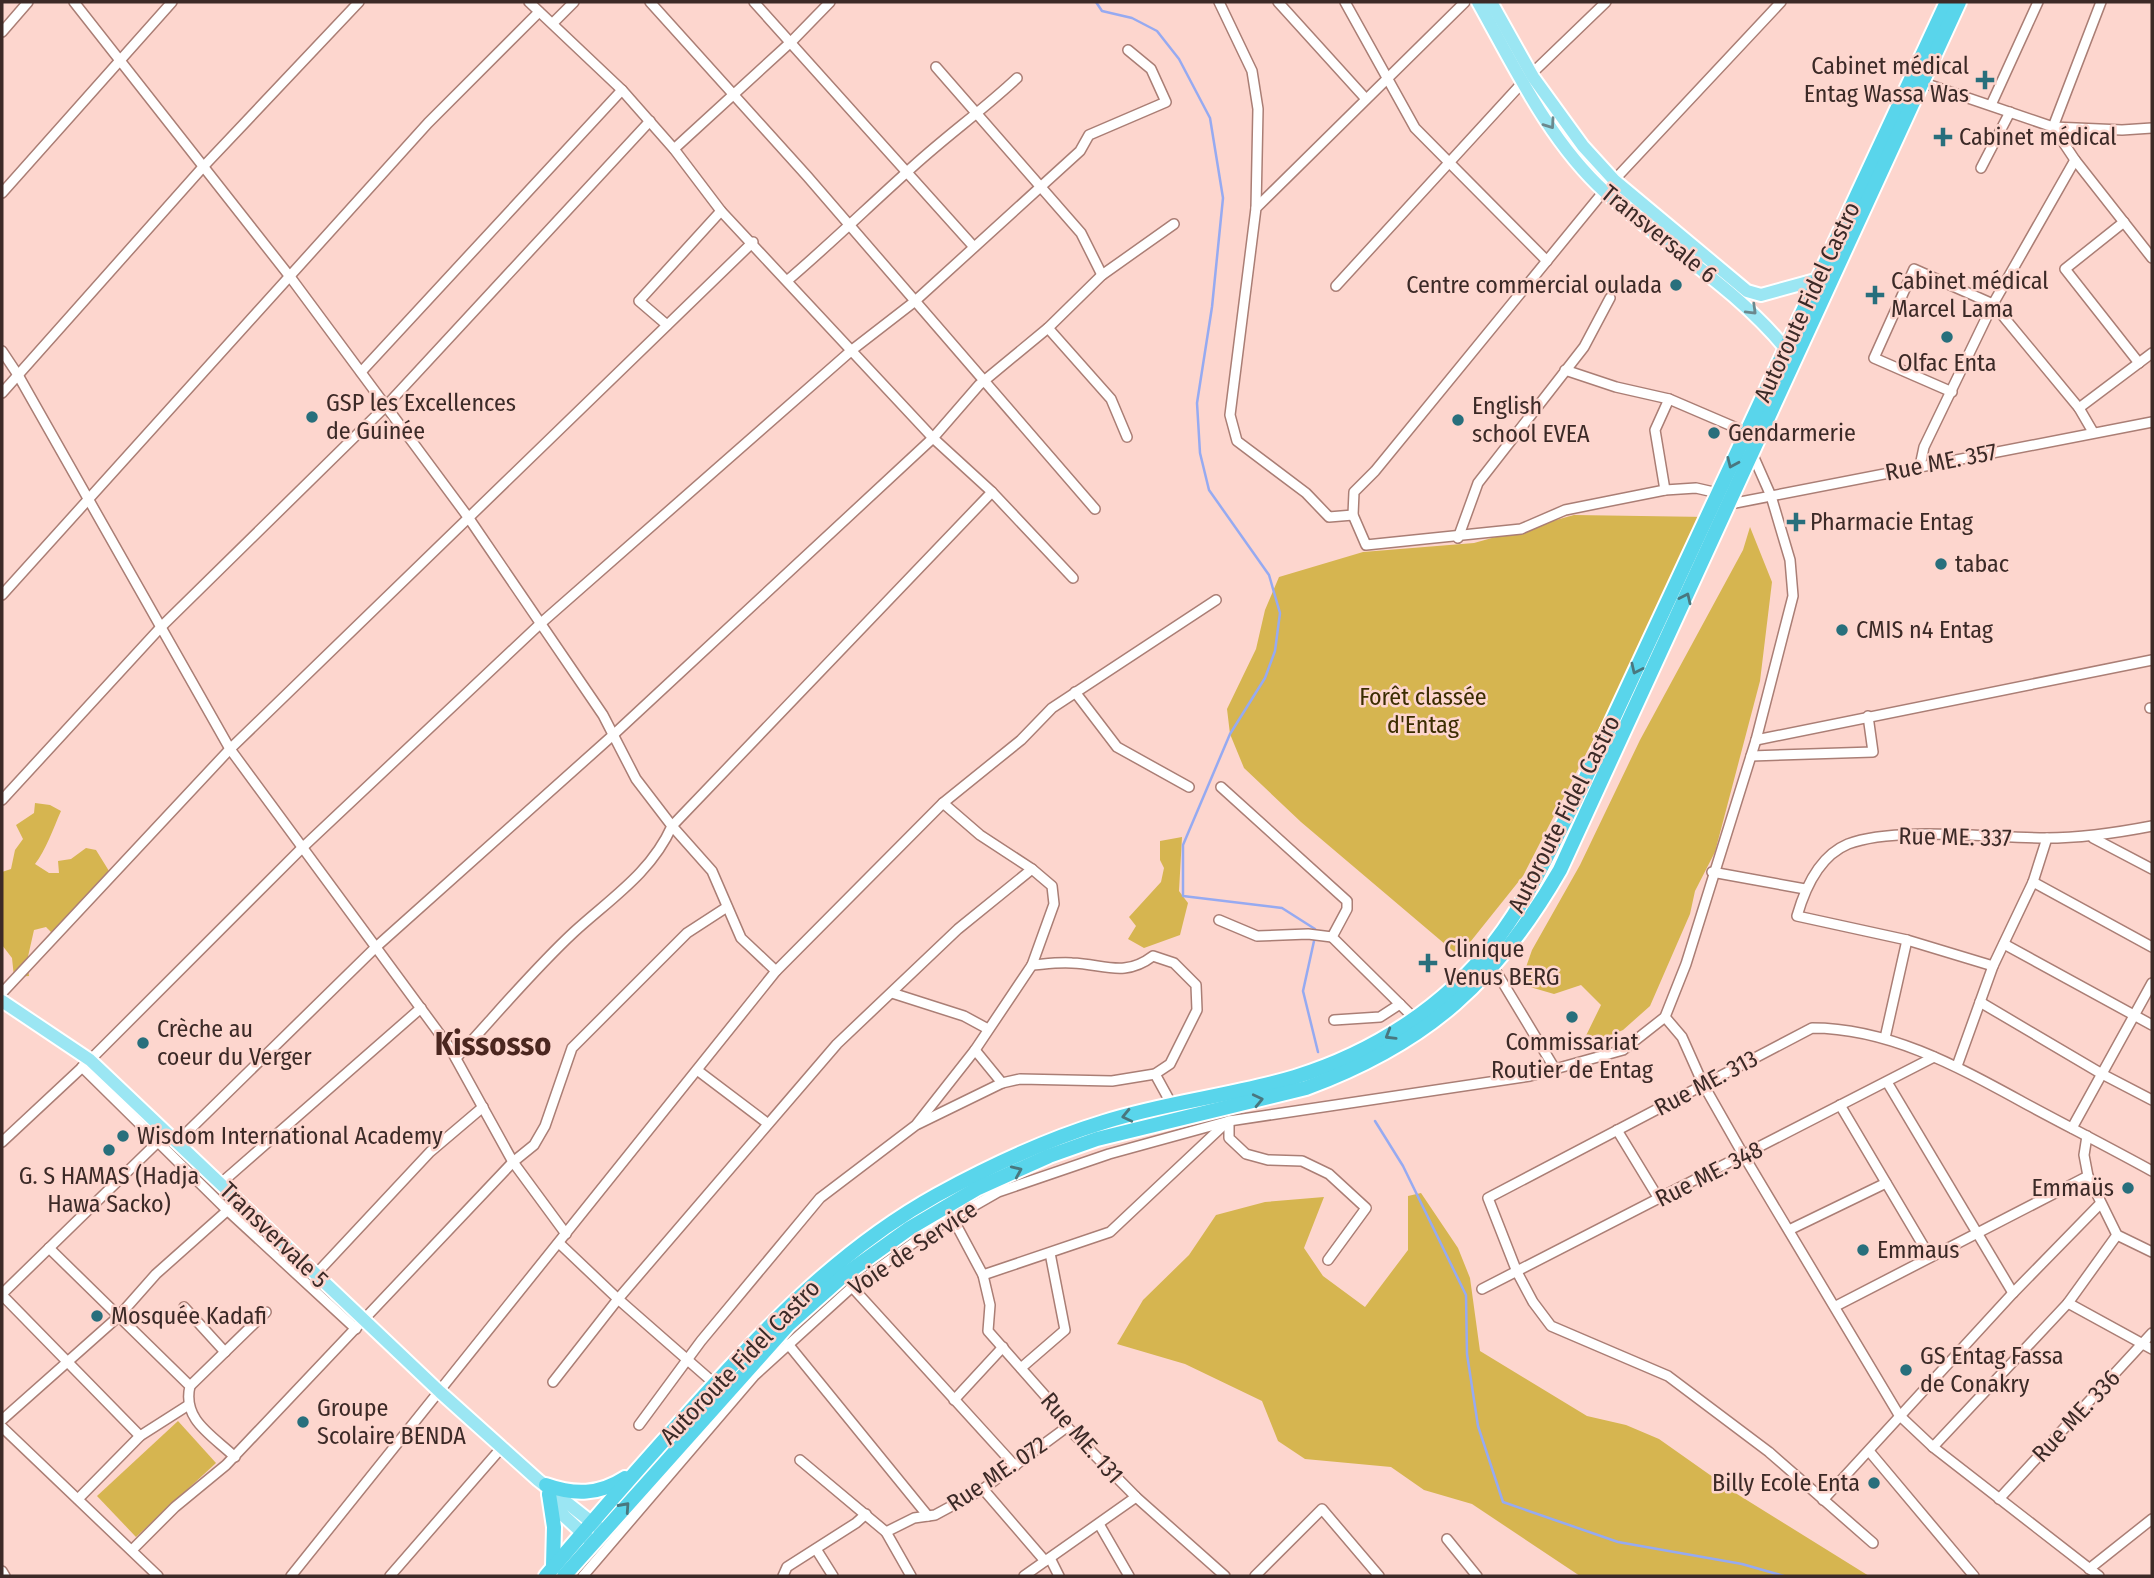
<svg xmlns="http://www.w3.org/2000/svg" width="2154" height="1578" font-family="'Fira Sans Condensed',sans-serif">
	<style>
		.green { fill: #d6b550 }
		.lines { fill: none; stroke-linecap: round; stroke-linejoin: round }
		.stream { stroke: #96aaf1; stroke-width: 2.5 }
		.minor-casing { stroke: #aa7e75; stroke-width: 12 }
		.major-casing { stroke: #fff; stroke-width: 16 }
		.highway-casing { stroke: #fff; stroke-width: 18 }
		.minor { stroke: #fff; stroke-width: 9 }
		.major { stroke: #9be6f3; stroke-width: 12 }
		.highway { stroke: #59d5eb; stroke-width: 14 }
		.oneway { stroke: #6c888d }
		.oneway2 { stroke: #49777f }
		.poi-dot { fill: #286f7c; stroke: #fdd6ce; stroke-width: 2.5 }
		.labels { text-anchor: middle; stroke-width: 5; stroke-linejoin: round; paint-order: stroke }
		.poi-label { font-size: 24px; fill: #3c2a27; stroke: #fdd6ce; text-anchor: start }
		.street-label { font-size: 24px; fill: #3c2a27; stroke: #fdd6ce }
		.park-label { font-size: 24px; fill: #3b2d00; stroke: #fdd6ce }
		.district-label { font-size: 32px; font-weight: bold; fill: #4b2720; stroke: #fdd6ce }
	</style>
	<rect width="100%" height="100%" fill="#fdd6ce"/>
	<!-- green -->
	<g class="green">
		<path d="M 1574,515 L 1708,517 L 1523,876 L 1459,956 L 1301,822 L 1244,768 L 1230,734 L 1227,709 L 1256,649 L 1265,610 L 1279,577 L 1363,552 L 1474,543 Z"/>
		<path d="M 1750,527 L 1772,582 L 1760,681 L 1715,852 L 1695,891 L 1690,914 L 1650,1006 L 1623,1030 L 1579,1050 L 1601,1005 L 1581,985 L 1554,994 L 1520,984 L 1532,950 L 1580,865 L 1640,740 L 1743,550 Z"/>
		<path d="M 35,803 L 50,805 L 61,811 C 53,829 46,850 35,864 L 49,873 L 59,873 L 58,861 L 71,859 L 86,848 L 96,850 L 109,871 L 99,897 L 83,900 C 69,919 83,925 53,934 L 46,927 L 34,930 L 27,961 L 29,976 L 14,977 L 12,958 L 2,945 L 2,872 L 11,869 L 15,850 L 23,839 L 16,825 L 34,813 Z"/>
		<path d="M 1182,837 L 1179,891 L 1188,903 L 1180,935 L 1144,948 L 1128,939 L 1136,926 L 1129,917 L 1161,882 L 1164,868 L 1160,860 L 1160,841 Z"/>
		<path d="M 1421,1193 L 1458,1248 L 1470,1278 L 1480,1351 L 1587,1416 L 1626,1425 L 1659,1439 L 1737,1494 L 1869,1576 L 1580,1576 L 1472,1504 L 1424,1490 L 1391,1467 L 1305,1459 L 1278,1441 L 1262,1401 L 1185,1364 L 1117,1344 L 1143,1300 L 1189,1255 L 1216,1215 L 1265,1202 L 1324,1197 L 1304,1248 L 1323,1276 L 1365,1307 L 1408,1250 L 1408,1196 Z"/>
		<path d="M 178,1421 L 216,1463 L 136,1537 L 97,1496 Z"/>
	</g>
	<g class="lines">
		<!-- stream -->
		<g class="stream">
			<path d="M 1096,2 L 1102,11 L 1132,18 L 1157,31 L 1179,59 L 1210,118 L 1223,198 L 1212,307 L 1197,403 L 1200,453 L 1209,490 L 1269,575 L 1280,613 L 1275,651 L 1265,678 L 1230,734 L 1183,845 L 1183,896 L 1282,908 L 1315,929"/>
			<path d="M 1314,941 L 1303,991 L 1318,1052"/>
			<path d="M 1375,1121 L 1403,1166 L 1466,1295 L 1467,1354 L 1478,1426 L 1503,1502 L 1618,1542 L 1742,1564 L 1784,1576"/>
		</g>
		<!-- minor casing -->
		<g class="minor-casing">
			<g id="minor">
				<path d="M 74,2 L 291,278 L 468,517 L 603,715 L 636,779 L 672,826 L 712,871 L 741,938 L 776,971"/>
				<path d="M 529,2 L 622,90 L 674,149 L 721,211 L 933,438 L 992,492 L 1073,578"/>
				<path d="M 650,2 L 807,176 L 1095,509"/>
				<path d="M 754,2 L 974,247"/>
				<path d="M 1219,2 L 1252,71 L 1258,109 L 1256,208"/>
				<path d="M 1278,2 L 1366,99"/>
				<path d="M 1345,2 L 1415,128 L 1547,261"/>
				<path d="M 2101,2 L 2053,127 L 2075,160 L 2152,258"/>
				<path d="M 553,23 L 574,2"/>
				<path d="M 2,32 L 28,2"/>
				<path d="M 936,67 L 1081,233 L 1102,275"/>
				<path d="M 1921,82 L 2053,127 L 2122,130 L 2152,128"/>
				<path d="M 1991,105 L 2038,2"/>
				<path d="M 674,149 L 792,41 L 830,2"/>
				<path d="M 1981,168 L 2010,112"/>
				<path d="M 2,193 L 172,2"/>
				<path d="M 2124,222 L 2065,269 L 2139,363"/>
				<path d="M 788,280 C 829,245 867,208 907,172 C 942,139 982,111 1017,78"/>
				<path d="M 1336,286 L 1523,82 L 1606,2"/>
				<path d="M 667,325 L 639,301 L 721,211"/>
				<path d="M 1048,328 L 1111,399 L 1127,437"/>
				<path d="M 2,351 L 18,375 L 230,749 L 450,1048 L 513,1162 L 566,1234"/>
				<path d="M 1565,370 L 1616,387 L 1669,399 L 1746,432"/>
				<path d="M 361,372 L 622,90"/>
				<path d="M 1952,392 L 1874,358 L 1914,269 L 1993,304 L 2079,408 L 2093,432"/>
				<path d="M 2,393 L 203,167 L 359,2"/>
				<path d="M 2079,408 L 2152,353"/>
				<path d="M 1920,466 L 1924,447 L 1993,304 L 2075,160"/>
				<path d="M 1665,490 L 1655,430 L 1669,399"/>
				<path d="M 1718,493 L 1696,488 L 1665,490 L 1565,510 L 1521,529 L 1366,545 L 1353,515 L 1354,492 L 1375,471 L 1604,191 L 1781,2"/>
				<path d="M 1730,504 L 2152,422"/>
				<path d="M 1353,515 L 1329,517 L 1306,493 L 1237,441 L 1230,415 L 1256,208 L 1465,2"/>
				<path d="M 1458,538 L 1478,483 L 1584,347 L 1610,298"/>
				<path d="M 2,595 L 428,123 L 539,12"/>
				<path d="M 1075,692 L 1117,747 L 1189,787"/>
				<path d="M 2150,708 L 2152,708"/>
				<path d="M 1756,740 L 2152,660"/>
				<path d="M 1751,756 L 1873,752 L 1868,716"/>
				<path d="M 1221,787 L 1347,901 L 1347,909 L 1332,937 L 1415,1019"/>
				<path d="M 2,800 L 161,627 L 386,406 L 650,121"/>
				<path d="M 2093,838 L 2152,869"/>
				<path d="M 1712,872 L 1805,889"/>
				<path d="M 2033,882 L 2152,947"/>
				<path d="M 1219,920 L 1257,936 L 1308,934 L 1332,937"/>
				<path d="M 2004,944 L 2152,1025"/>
				<path d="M 1993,966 L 1907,940 L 1797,916 C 1805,888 1819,856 1848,844 C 1895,826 1993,838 2046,838 C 2083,838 2116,833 2152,826"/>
				<path d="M 1494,968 L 1555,1069"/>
				<path d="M 2,993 L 230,749 L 753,242"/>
				<path d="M 892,993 L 964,1016 L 988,1029"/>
				<path d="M 1980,1002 L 2102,1074 L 2152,1100"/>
				<path d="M 1665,1017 L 1682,1037 L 1703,1084 L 1744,1156 L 1899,1415 L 1933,1447 L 2099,1576"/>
				<path d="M 1334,1020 L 1380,1017 L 1400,1004"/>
				<path d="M 1885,1038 L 1907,940"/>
				<path d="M 975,1050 L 1002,1083"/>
				<path d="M 456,1058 C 495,1016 532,971 574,932 C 610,899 651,873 672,826 L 992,492"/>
				<path d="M 1957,1066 L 1993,966 L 2033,882 L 2047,838"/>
				<path d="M 82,1067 L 227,1210 L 356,1329"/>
				<path d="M 697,1070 L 767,1123"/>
				<path d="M 1155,1074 L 1172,1105"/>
				<path d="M 1887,1082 L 2013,1293"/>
				<path d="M 1840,1105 L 1930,1257"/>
				<path d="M 1229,1121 L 1229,1138 L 1246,1154 L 1268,1160 L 1302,1161 L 1329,1174 L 1366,1208 L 1328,1260"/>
				<path d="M 918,1124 L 1002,1083 L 1020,1079 L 1112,1081 L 1155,1074 L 1170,1064 L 1197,1010 L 1196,985 L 1174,963 L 1153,956 C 1124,978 1104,964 1072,963 C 1059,962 1045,964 1032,965"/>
				<path d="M 2072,1128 L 2152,983"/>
				<path d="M 1617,1130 L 1659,1199"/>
				<path d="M 2087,1136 L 2084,1155 L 2088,1176 L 2117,1235 L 2152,1252"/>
				<path d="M 2,1142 L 90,1060 L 301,849 L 540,624 L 852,350 L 914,302 L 1080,151 L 1089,135 L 1166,102 L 1151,69 L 1128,50"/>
				<path d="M 177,1142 L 376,947 L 612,736 L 933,438 L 979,385 L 1048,328 L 1102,275 L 1174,224"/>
				<path d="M 220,1184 L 421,1008"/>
				<path d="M 952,1217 L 983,1275 L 1110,1232 L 1227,1122"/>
				<path d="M 1789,1230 L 1886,1183"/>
				<path d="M 559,1243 L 618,1299 L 715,1384"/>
				<path d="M 49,1248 L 190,1386 C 182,1420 212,1435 235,1457"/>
				<path d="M 315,1275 L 430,1152 L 483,1107"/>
				<path d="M 983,1275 L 990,1305 L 988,1331 L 1056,1408 L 1067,1427 L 1136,1497 L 1225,1576"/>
				<path d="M 852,1287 L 1015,1466"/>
				<path d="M 1482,1289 L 1934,1057"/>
				<path d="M 2,1294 L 167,1133"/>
				<path d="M 2,1295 L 140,1436"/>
				<path d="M 2068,1303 L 2152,1349"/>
				<path d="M 1836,1306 L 2088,1176"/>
				<path d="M 184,1307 L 225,1352"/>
				<path d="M 788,1344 L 928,1516"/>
				<path d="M 1021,1368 L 1065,1330 L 1050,1253"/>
				<path d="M 553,1382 L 618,1299 L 837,1044 L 958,929 L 1032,869"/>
				<path d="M 190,1386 L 266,1312"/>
				<path d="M 954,1400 L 1003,1347"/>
				<path d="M 2,1420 L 118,1317 L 156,1274 L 238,1201"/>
				<path d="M 639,1425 L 701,1341 L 820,1198 L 916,1125 L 975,1050 L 1032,965 L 1054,904 L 1052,886 L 1032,869 L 980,835 L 943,803"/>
				<path d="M 2,1427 L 158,1576"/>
				<path d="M 1933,1447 L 2068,1303 L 2117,1235"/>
				<path d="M 1869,1451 L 1974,1576"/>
				<path d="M 800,1460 L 886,1532 L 911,1576"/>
				<path d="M 983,1489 L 1045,1561"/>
				<path d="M 78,1499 L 140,1436 L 187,1406"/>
				<path d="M 1999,1499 L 2152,1333"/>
				<path d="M 1823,1500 L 2013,1293 L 2100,1204"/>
				<path d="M 1099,1524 L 1129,1576"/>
				<path d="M 886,1532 L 914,1518 L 935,1515 L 983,1489 L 1067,1427"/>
				<path d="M 1447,1539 L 1477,1576"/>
				<path d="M 1873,1543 L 1769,1452 L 1668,1376 L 1551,1326 L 1533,1302 L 1517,1272 L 1488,1198 L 1812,1028 C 1891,1028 1962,1069 2030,1106 C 2071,1128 2112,1149 2152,1171"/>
				<path d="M 816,1549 L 833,1576"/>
				<path d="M 132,1550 L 175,1507 L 226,1465 L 513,1162 L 534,1145 L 545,1126 L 572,1048 L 687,933 L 727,907"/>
				<path d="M 1050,1558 L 1059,1576"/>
				<path d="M 2089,1569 L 2152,1519"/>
				<path d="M 2,1571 L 5,1576"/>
				<path d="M 291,1576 L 776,971 L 943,803 L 1021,740 L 1052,708 L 1216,600"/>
				<path d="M 390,1576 L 503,1446"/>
				<path d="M 583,1576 L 754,1376 L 852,1287 L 930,1231 L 998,1192 L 1109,1154 L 1229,1121 L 1530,1076 L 1623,1050 L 1665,1017 L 1686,964 L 1756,740 L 1793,596 L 1790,560 L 1771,496 L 1752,453"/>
				<path d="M 783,1576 L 787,1567 L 856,1523 L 866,1514"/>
				<path d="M 1024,1576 L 1136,1497"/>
				<path d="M 1255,1576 L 1322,1509 L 1379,1576"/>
			</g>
		</g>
		<!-- major casing -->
		<g class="major-casing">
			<g id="major">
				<path d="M 1478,2 C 1514,66 1549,141 1605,192 C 1665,247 1733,285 1786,349"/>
				<path d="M 1491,2 L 1533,77 L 1583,146 L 1614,180 L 1747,291 L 1761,295 L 1819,279"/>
				<path d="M 2,1001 L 90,1060 L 440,1392 L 538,1480 L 599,1528"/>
				<path d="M 548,1494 L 564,1516 L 590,1540"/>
			</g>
		</g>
		<!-- highway casing -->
		<g class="highway-casing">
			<g id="highway">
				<path d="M 546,1485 C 574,1495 599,1495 625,1478"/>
				<path d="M 549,1494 L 554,1527 L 553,1566"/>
				<path d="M 546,1576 C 591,1523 637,1470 684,1418 C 759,1334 836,1251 937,1195 C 990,1166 1045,1140 1104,1122 C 1166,1102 1232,1096 1295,1077 C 1372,1053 1444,1008 1494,943 C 1530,897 1554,841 1580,790 L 1947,2"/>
				<path d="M 564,1576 L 788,1325 L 843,1276 L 910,1228 L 978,1188 L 1049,1156 L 1097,1139 L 1306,1088 C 1428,1043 1496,981 1560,870 L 1959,2"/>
			</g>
		</g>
		<!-- minor -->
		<use href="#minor" class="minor"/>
		<!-- major -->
		<use href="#major" class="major"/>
		<!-- highway -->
		<use href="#highway" class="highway"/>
	</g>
	<!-- one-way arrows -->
	<defs><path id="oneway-chevron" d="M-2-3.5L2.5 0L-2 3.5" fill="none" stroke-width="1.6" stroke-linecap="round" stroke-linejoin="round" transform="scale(1.75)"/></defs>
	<g class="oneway">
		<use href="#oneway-chevron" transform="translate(1550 124) rotate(55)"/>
		<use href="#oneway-chevron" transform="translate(1752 310) rotate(44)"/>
	</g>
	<g class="oneway2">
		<use href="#oneway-chevron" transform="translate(1732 463) rotate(114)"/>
		<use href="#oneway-chevron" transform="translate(1686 598) rotate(-65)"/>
		<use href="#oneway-chevron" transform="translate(1636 669) rotate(115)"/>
		<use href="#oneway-chevron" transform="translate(1390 1035) rotate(149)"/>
		<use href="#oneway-chevron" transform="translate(1258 1100) rotate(-13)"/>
		<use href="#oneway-chevron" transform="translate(1127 1116) rotate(167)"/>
		<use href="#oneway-chevron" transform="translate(1017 1171) rotate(-24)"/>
		<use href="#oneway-chevron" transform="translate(625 1507) rotate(-48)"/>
	</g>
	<!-- markers -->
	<g class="poi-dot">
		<path d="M1981.5 69.5h7v7h7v7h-7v7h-7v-7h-7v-7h7z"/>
		<path d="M1939.5 126.5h7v7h7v7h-7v7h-7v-7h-7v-7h7z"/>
		<circle cx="1676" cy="285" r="7"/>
		<path d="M1871.5 284.5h7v7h7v7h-7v7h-7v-7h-7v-7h7z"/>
		<circle cx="1947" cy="337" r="7"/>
		<circle cx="312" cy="417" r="7"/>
		<circle cx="1458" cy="420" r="7"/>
		<circle cx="1714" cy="433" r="7"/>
		<path d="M1792.5 511.5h7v7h7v7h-7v7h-7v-7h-7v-7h7z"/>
		<circle cx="1941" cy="564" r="7"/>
		<circle cx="1842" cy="630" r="7"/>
		<path d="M1424.5 952.5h7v7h7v7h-7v7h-7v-7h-7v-7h7z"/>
		<circle cx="1572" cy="1017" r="7"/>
		<circle cx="143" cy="1043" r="7"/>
		<circle cx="123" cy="1136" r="7"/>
		<circle cx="109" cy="1150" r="7"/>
		<circle cx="2128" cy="1188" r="7"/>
		<circle cx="1863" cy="1250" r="7"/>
		<circle cx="97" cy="1316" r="7"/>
		<circle cx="1906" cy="1370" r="7"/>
		<circle cx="303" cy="1422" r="7"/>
		<circle cx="1874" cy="1483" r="7"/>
	</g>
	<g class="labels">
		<!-- poi labels -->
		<g class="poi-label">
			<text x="1969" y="74" text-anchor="end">Cabinet médical<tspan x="1969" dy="28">Entag Wassa Was</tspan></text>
			<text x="1959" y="145">Cabinet médical</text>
			<text x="1891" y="289">Cabinet médical<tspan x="1891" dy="28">Marcel Lama</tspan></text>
			<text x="1662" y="293" text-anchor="end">Centre commercial oulada</text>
			<text x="1947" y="371" text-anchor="middle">Olfac Enta</text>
			<text x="326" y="411">GSP les Excellences<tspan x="326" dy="28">de Guinée</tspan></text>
			<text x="1472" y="414">English<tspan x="1472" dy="28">school EVEA</tspan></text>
			<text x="1728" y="441">Gendarmerie</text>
			<text x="1810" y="530">Pharmacie Entag</text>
			<text x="1955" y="572">tabac</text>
			<text x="1856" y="638">CMIS n4 Entag</text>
			<text x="1444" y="957">Clinique<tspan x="1444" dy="28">Venus BERG</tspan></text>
			<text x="157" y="1037">Crèche au<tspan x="157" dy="28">coeur du Verger</tspan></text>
			<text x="1572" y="1050" text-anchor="middle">Commissariat<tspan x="1572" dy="28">Routier de Entag</tspan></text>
			<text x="137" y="1144">Wisdom International Academy</text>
			<text x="109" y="1184" text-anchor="middle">G. S HAMAS (Hadja<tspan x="109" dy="28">Hawa Sacko)</tspan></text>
			<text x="2114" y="1196" text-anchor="end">Emmaüs</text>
			<text x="1877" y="1258">Emmaus</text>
			<text x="111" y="1324">Mosquée Kadafi</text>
			<text x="1920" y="1364">GS Entag Fassa<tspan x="1920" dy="28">de Conakry</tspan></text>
			<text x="317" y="1416">Groupe<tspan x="317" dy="28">Scolaire BENDA</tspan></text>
			<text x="1860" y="1491" text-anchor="end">Billy Ecole Enta</text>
		</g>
		<!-- street labels -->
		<g class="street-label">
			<text transform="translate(1659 234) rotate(39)" y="8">Transversale 6</text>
			<text transform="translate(1807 302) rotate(-65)" y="8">Autoroute Fidel Castro</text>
			<text transform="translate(1941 462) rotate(-11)" y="8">Rue ME. 357</text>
			<text transform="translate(1564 814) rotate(-63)" y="8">Autoroute Fidel Castro</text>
			<text transform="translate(1955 837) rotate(1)" y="8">Rue ME. 337</text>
			<text transform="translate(1706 1083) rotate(-28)" y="8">Rue ME. 313</text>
			<text transform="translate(1709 1174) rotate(-27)" y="8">Rue ME. 348</text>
			<text transform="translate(274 1235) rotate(44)" y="8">Transvervale 5</text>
			<text transform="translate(913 1248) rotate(-34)" y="8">Voie de Service</text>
			<text transform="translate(740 1362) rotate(-46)" y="8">Autoroute Fidel Castro</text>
			<text transform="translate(2076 1416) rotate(-47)" y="8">Rue ME. 336</text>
			<text transform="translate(1082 1438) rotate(49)" y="8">Rue ME. 131</text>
			<text transform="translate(997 1474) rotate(-34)" y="8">Rue ME. 072</text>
		</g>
		<!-- park labels -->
		<g class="park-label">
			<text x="1423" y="705">Forêt classée<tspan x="1423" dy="28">d'Entag</tspan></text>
		</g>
		<!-- district labels -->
		<g class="district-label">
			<text x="493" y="1055">Kissosso</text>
		</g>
	</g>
	<!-- border -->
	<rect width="2154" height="1578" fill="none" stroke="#3c2a27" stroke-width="7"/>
</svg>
